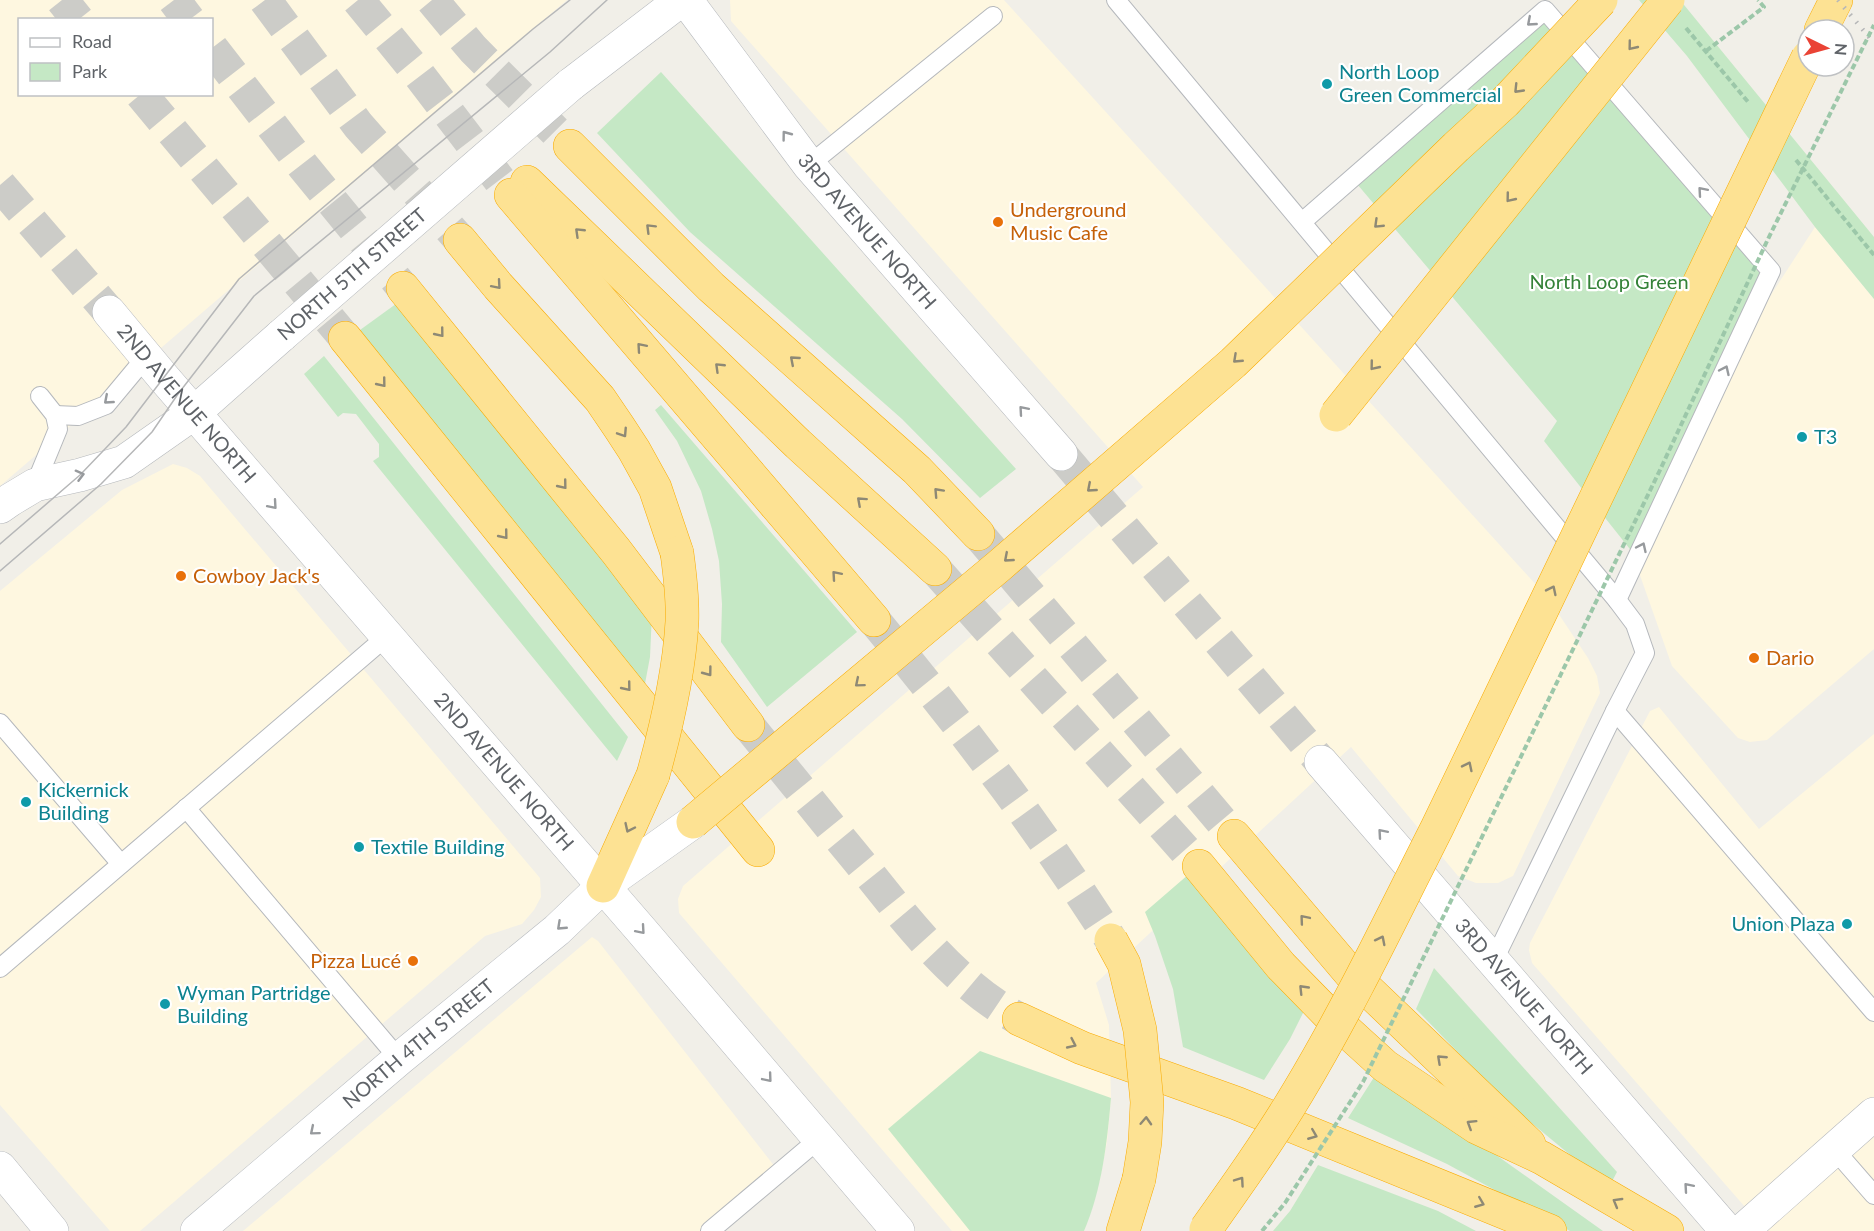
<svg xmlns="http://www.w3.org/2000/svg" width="1874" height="1231" font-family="Lato,sans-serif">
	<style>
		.commercial { fill: #fef7e0; fill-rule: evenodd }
		.green { fill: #c5e8c5 }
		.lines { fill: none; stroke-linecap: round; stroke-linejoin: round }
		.tertiary-tunnel { stroke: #ccccc8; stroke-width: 33; stroke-dasharray: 33 16; stroke-linecap: butt }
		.motorway-tunnel { stroke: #ccccc8; stroke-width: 33; stroke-dasharray: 33 16; stroke-linecap: butt }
		.service-casing { stroke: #b5b8bc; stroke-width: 20 }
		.minor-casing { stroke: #b5b8bc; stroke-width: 34 }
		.tertiary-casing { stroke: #b5b8bc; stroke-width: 34 }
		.secondary-casing { stroke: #b6babf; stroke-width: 34 }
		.motorway-casing { stroke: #f9ab00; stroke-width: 34 }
		.path { stroke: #9cc7a9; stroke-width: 4; stroke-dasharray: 6 3; stroke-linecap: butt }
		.service { stroke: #fff; stroke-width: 18 }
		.minor { stroke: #fff; stroke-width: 33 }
		.tertiary { stroke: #fff; stroke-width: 33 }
		.secondary { stroke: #fff; stroke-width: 33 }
		.motorway { stroke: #fde293; stroke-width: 33 }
		.tram { stroke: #b6b7b8; stroke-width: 1.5 }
		.rail { stroke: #b6b7b8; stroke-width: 4.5; stroke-dasharray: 1.5 8; stroke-linecap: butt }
		.tertiary-bridge-casing { stroke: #b5b8bc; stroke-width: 34; stroke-linecap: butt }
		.motorway-bridge-casing { stroke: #f9ab00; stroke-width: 34; stroke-linecap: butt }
		.path-bridge { stroke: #9cc7a9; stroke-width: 4; stroke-dasharray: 6 3; stroke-linecap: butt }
		.tertiary-bridge { stroke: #fff; stroke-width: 33 }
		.motorway-bridge { stroke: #fde293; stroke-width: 33 }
		.oneway { stroke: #979a9d }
		.oneway2 { stroke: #8e8975 }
		.culture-dot { fill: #0f9aa8; stroke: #fff; stroke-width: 2 }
		.food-dot { fill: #e8710a; stroke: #fff; stroke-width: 2 }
		.labels { text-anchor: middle; stroke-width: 4.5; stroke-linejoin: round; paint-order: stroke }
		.culture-label { font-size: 20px; fill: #0d838f; stroke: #fff; text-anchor: start }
		.food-label { font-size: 20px; fill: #c56008; stroke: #fff; text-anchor: start }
		.street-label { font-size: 20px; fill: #5f6368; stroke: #fff }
		.park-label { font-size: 20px; fill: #348238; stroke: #fff }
	</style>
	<rect width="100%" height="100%" fill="#f1efe8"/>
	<!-- commercial -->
	<g class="commercial">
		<path d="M 0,0 L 567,0 L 0,486 ZM 20,20 L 212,20 L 212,94 L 20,94 Z"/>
		<path d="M 730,0 L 1004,0 L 1548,598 L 1588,658 L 1597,676 L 1600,693 L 1513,876 L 1498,883 L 1476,883 L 1458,876 L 1351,747 L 1096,983 L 1109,1025 L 1111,1098 L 1107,1142 L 1100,1179 L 1084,1231 L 952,1231 L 679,913 L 678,899 L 683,886 L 1143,487 L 731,21 Z"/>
		<path d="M 1815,227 L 1874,299 L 1874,649 L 1767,740 L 1750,742 L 1738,738 L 1672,666 L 1636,564 L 1769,298 Z"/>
		<path d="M 173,464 L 187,468 L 200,476 L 540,878 L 541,897 L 534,910 L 522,924 L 485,936 L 140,1231 L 110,1231 L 0,1105 L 0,591 L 122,490 Z"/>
		<path d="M 1659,707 L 1759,829 L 1874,734 L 1874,1231 L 1766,1231 L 1532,963 L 1529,950 L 1530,943 L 1650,711 Z"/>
		<path d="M 592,937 L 598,941 L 779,1172 L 709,1231 L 243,1231 Z"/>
	</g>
	<!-- green -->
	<g class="green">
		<path d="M 1639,0 L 1680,0 L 1874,237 L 1874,299 L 1815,227 L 1687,56 Z"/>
		<path d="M 1545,10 L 1771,271 L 1637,558 L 1544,441 L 1557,421 L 1352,178 Z"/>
		<path d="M 661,72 L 1016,469 L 980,498 L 902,419 L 690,232 L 597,133 Z"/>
		<path d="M 400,301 L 652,613 L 650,657 L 644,689 L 360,330 Z"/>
		<path d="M 324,356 L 628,737 L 617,761 L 373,461 L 379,457 L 379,444 L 356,414 L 343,413 L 338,417 L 304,374 Z"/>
		<path d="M 661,405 L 857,632 L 767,707 L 721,642 L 722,604 L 719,561 L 712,529 L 701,491 L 677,441 L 655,410 Z"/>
		<path d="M 1189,874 L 1306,1007 L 1290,1039 L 1264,1080 L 1183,1047 L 1173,989 L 1155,936 L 1145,912 Z"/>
		<path d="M 1434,968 L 1617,1172 L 1609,1187 L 1505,1101 L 1416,1009 Z"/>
		<path d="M 980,1051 L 1111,1098 C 1107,1143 1102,1189 1084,1231 L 970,1231 L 888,1129 Z"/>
		<path d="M 1378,1071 L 1603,1231 L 1570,1231 L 1447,1164 L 1348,1118 Z"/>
		<path d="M 1318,1165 L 1438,1211 L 1476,1231 L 1273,1231 L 1290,1211 Z"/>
	</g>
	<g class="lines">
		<!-- tertiary-tunnel -->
		<g class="tertiary-tunnel">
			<path d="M 0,185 L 109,312"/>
			<path d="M 1061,454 L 1321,762"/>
		</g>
		<!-- motorway-tunnel -->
		<g class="motorway-tunnel">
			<path d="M 62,0 L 78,20"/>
			<path d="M 174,0 L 189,20"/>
			<path d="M 265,0 L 358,125 L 460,240"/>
			<path d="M 358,0 L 417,72 L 511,195"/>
			<path d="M 432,0 L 473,49 L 570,146"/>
			<path d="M 212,48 L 303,166 L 403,288"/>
			<path d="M 141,94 L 345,338"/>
			<path d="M 978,534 L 1234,836"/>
			<path d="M 935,569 L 1199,866"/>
			<path d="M 874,620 C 958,722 1040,828 1111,940"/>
			<path d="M 748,725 C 787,773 826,822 866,870 C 910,925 956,985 1019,1019"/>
		</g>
		<!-- service casing -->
		<g class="service-casing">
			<g id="service">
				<path d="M 1116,0 L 1617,600 L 1635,624 L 1645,653 L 1615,711 L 1493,962"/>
				<path d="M 809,165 L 993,16"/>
				<path d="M 1302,222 L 1545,10 L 1771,271 L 1617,600"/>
				<path d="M 55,415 L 78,416 L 106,405 L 146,357"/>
				<path d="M 35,485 L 58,429 L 55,415 L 40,396"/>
				<path d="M 1615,711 L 1874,1012"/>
				<path d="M 0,723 L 121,864"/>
				<path d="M 186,808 L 399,1059"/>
				<path d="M 0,968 L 386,637"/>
				<path d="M 1834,1149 L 1874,1195"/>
				<path d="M 710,1231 L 819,1139"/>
			</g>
		</g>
		<!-- minor casing -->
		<g class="minor-casing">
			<g id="minor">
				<path d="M 0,507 L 10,500 L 35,485 L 80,475 L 124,462 L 194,413"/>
				<path d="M 1742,1231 L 1874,1114"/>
			</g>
		</g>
		<!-- tertiary casing -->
		<g class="tertiary-casing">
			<g id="tertiary">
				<path id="s1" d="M 686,0 L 809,165 L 1061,454"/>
				<path d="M 570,85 L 681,0"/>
				<path id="s2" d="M 109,312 L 163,377 L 642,931 L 898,1231"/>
				<path d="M 194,413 L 282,335"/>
				<path id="s3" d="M 1321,762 L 1727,1231"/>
				<path d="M 0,1168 L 52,1231"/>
			</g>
		</g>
		<!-- secondary casing -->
		<g class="secondary-casing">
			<g id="secondary">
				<path id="s4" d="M 197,1231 L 399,1059 L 557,930 L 603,886 L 693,822"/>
			</g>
		</g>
		<!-- motorway casing -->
		<g class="motorway-casing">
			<g id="motorway">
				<path d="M 1821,30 L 1836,0"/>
				<path d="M 570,146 L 711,287 L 917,470 L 978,534"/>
				<path d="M 527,182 L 798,444 L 935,569"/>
				<path d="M 511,195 L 874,620"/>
				<path d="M 460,240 L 498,286 L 600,399 L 619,427 L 634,450 L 655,488 L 677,553"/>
				<path d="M 403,288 L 616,551 L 748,725"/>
				<path d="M 345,338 L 758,850"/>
				<path d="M 1234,836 L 1350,973 L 1529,1144"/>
				<path d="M 1199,866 L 1281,966 L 1329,1015 L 1385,1066 L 1476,1127 L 1542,1158 L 1667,1231"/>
				<path d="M 603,886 L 653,775"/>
				<path d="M 1019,1019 L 1082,1048 L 1236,1103 L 1550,1231"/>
				<path d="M 1123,1231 L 1139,1179"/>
			</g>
		</g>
		<!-- path -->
		<g class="path">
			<path d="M 1686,28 L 1749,103"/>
			<path d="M 1706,51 L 1764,7 L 1758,0"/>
			<path d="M 1796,160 L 1874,255"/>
		</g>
		<!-- service -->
		<use href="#service" class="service"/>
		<!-- minor -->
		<use href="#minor" class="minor"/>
		<!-- tertiary -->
		<use href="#tertiary" class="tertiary"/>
		<!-- secondary -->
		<use href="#secondary" class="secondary"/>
		<!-- motorway -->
		<use href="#motorway" class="motorway"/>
		<!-- tram -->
		<g class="tram">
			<path d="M 0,544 L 80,475 L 126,427 L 239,279 L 533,29 L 570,0"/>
			<path d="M 0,571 L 101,484 L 152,432 L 178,394 L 254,296 L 550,52 L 607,0"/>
		</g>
		<!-- rail -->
		<path class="rail" d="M 1838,0 L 1874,43"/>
		<!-- tertiary-bridge casing -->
		<g class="tertiary-bridge-casing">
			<path id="tertiary-bridge" d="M 282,335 L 570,85"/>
		</g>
		<!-- motorway-bridge casing -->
		<g class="motorway-bridge-casing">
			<g id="motorway-bridge">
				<path d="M 1336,415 L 1668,0"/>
				<path d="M 653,775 C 667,725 679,674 682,622 C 683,599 680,575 677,553"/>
				<path d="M 693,822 L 999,566 L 1233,363 L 1456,147 L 1505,102 L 1601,0"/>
				<path d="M 1111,940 L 1124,964 L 1140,1030 L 1147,1102 L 1145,1142 L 1139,1179"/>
				<path d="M 1206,1229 C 1238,1184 1270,1139 1298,1092 C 1349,1007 1392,917 1437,828 L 1808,57"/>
			</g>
		</g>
		<!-- path-bridge -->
		<path class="path-bridge" d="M 1262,1231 L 1285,1203 L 1363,1082 L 1660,470 L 1768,239 L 1874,25"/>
		<!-- tertiary-bridge -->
		<use href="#tertiary-bridge" class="tertiary-bridge"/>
		<!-- motorway-bridge -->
		<use href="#motorway-bridge" class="motorway-bridge"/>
	</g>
	<!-- one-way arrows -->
	<defs><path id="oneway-chevron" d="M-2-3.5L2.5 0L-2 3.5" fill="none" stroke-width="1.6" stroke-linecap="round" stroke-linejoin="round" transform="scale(1.5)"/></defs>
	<g class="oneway">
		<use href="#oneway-chevron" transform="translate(1531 22) rotate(139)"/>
		<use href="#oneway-chevron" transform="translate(786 135) rotate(-127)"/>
		<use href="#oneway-chevron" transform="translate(1702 191) rotate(-131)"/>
		<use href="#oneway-chevron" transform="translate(1725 370) rotate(-65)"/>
		<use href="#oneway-chevron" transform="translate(108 400) rotate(139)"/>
		<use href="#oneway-chevron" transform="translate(1023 410) rotate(-131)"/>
		<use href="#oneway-chevron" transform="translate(80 475) rotate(-15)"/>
		<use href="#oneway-chevron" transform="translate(273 505) rotate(49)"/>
		<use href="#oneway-chevron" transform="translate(1642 547) rotate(-65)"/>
		<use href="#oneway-chevron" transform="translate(1382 833) rotate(-131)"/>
		<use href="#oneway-chevron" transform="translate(561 926) rotate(137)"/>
		<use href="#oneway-chevron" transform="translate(641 930) rotate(49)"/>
		<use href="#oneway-chevron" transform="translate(768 1078) rotate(50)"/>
		<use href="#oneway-chevron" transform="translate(314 1131) rotate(140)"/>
		<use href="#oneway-chevron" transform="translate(1688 1187) rotate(-131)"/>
	</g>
	<g class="oneway2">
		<use href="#oneway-chevron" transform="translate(1632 46) rotate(129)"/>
		<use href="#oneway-chevron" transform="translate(1518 89) rotate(134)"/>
		<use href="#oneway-chevron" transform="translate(1510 198) rotate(129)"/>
		<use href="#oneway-chevron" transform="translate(1378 224) rotate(136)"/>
		<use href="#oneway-chevron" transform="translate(650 228) rotate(-135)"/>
		<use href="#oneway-chevron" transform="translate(579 232) rotate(-136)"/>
		<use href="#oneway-chevron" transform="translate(497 285) rotate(49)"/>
		<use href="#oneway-chevron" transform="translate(440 333) rotate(51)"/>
		<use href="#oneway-chevron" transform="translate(641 347) rotate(-131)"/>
		<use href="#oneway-chevron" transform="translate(1237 359) rotate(137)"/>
		<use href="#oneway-chevron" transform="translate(794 360) rotate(-139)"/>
		<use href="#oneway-chevron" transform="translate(1374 366) rotate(129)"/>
		<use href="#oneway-chevron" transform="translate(719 367) rotate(-136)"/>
		<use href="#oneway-chevron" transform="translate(382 383) rotate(51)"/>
		<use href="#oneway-chevron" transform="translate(623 433) rotate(57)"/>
		<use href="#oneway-chevron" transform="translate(563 485) rotate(51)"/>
		<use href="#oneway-chevron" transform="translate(1091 488) rotate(139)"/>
		<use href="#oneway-chevron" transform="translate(938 492) rotate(-133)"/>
		<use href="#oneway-chevron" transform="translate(861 501) rotate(-138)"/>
		<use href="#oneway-chevron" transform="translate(504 535) rotate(51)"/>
		<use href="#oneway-chevron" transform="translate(1008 558) rotate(139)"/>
		<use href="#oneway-chevron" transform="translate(836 575) rotate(-131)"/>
		<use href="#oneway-chevron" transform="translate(1552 590) rotate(-64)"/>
		<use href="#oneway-chevron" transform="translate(708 672) rotate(53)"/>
		<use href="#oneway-chevron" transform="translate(859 683) rotate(140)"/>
		<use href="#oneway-chevron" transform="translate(627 687) rotate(51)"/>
		<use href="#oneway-chevron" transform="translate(1468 766) rotate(-64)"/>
		<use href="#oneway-chevron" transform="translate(629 828) rotate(115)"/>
		<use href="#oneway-chevron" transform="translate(1304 919) rotate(-130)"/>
		<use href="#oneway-chevron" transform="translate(1381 940) rotate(-63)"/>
		<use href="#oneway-chevron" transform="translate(1303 989) rotate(-134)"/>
		<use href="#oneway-chevron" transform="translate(1072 1044) rotate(25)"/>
		<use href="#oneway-chevron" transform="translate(1441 1059) rotate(-137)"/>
		<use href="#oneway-chevron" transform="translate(1146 1121) rotate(-87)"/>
		<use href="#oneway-chevron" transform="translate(1471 1124) rotate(-148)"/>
		<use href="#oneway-chevron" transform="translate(1313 1135) rotate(22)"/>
		<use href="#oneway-chevron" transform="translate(1240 1181) rotate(-55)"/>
		<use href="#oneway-chevron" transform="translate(1617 1202) rotate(-150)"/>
		<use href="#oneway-chevron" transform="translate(1480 1203) rotate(22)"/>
	</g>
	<!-- markers -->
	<g class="culture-dot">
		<circle cx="1327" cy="84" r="6"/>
		<circle cx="1802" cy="437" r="6"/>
		<circle cx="26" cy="802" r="6"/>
		<circle cx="359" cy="847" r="6"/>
		<circle cx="1847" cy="924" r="6"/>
		<circle cx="165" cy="1004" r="6"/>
	</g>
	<g class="food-dot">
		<circle cx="998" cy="222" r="6"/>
		<circle cx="181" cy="576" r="6"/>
		<circle cx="1754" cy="658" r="6"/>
		<circle cx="413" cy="961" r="6"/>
	</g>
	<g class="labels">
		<!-- culture labels -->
		<g class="culture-label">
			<text x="1339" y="79">North Loop<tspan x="1339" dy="23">Green Commercial</tspan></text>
			<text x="1814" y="444">T3</text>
			<text x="38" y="797">Kickernick<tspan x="38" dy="23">Building</tspan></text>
			<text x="371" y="854">Textile Building</text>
			<text x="1835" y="931" text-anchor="end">Union Plaza</text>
			<text x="177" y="1000">Wyman Partridge<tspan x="177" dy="23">Building</tspan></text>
		</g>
		<!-- food labels -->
		<g class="food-label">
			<text x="1010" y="217">Underground<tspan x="1010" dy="23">Music Cafe</tspan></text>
			<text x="193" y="583">Cowboy Jack's</text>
			<text x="1766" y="665">Dario</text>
			<text x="401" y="968" text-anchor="end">Pizza Lucé</text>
		</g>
		<!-- street labels -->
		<g class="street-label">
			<text dy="7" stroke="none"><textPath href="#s1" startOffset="294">3RD AVENUE NORTH</textPath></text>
			<text transform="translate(352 274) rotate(-41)" y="7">NORTH 5TH STREET</text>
			<text dy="7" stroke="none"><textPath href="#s2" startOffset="120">2ND AVENUE NORTH</textPath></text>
			<text dy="7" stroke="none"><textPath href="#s2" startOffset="606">2ND AVENUE NORTH</textPath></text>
			<text dy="7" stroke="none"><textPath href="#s3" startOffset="310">3RD AVENUE NORTH</textPath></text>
			<text dy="7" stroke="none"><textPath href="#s4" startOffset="290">NORTH 4TH STREET</textPath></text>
		</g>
		<!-- park labels -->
		<g class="park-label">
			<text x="1609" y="289">North Loop Green</text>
		</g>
	</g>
	<!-- legend -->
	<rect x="18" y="18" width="195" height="78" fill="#ffffff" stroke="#bfc1c3" stroke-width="1.5"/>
	<rect x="30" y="38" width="30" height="9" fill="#ffffff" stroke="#bfc1c3" stroke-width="1.5"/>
	<text x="72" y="48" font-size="18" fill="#5f6368">Road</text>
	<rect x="30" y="63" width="30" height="18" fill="#c5e8c5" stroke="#bfc1c3" stroke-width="1.5"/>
	<text x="72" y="78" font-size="18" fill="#5f6368">Park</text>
	<!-- north arrow -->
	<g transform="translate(1826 48) rotate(95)"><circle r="28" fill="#ffffff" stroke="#bfc1c3" stroke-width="1.5"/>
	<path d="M0-4.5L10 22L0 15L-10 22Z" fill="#ea4335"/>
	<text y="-9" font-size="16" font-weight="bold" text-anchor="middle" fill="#5f6368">N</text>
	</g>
</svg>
